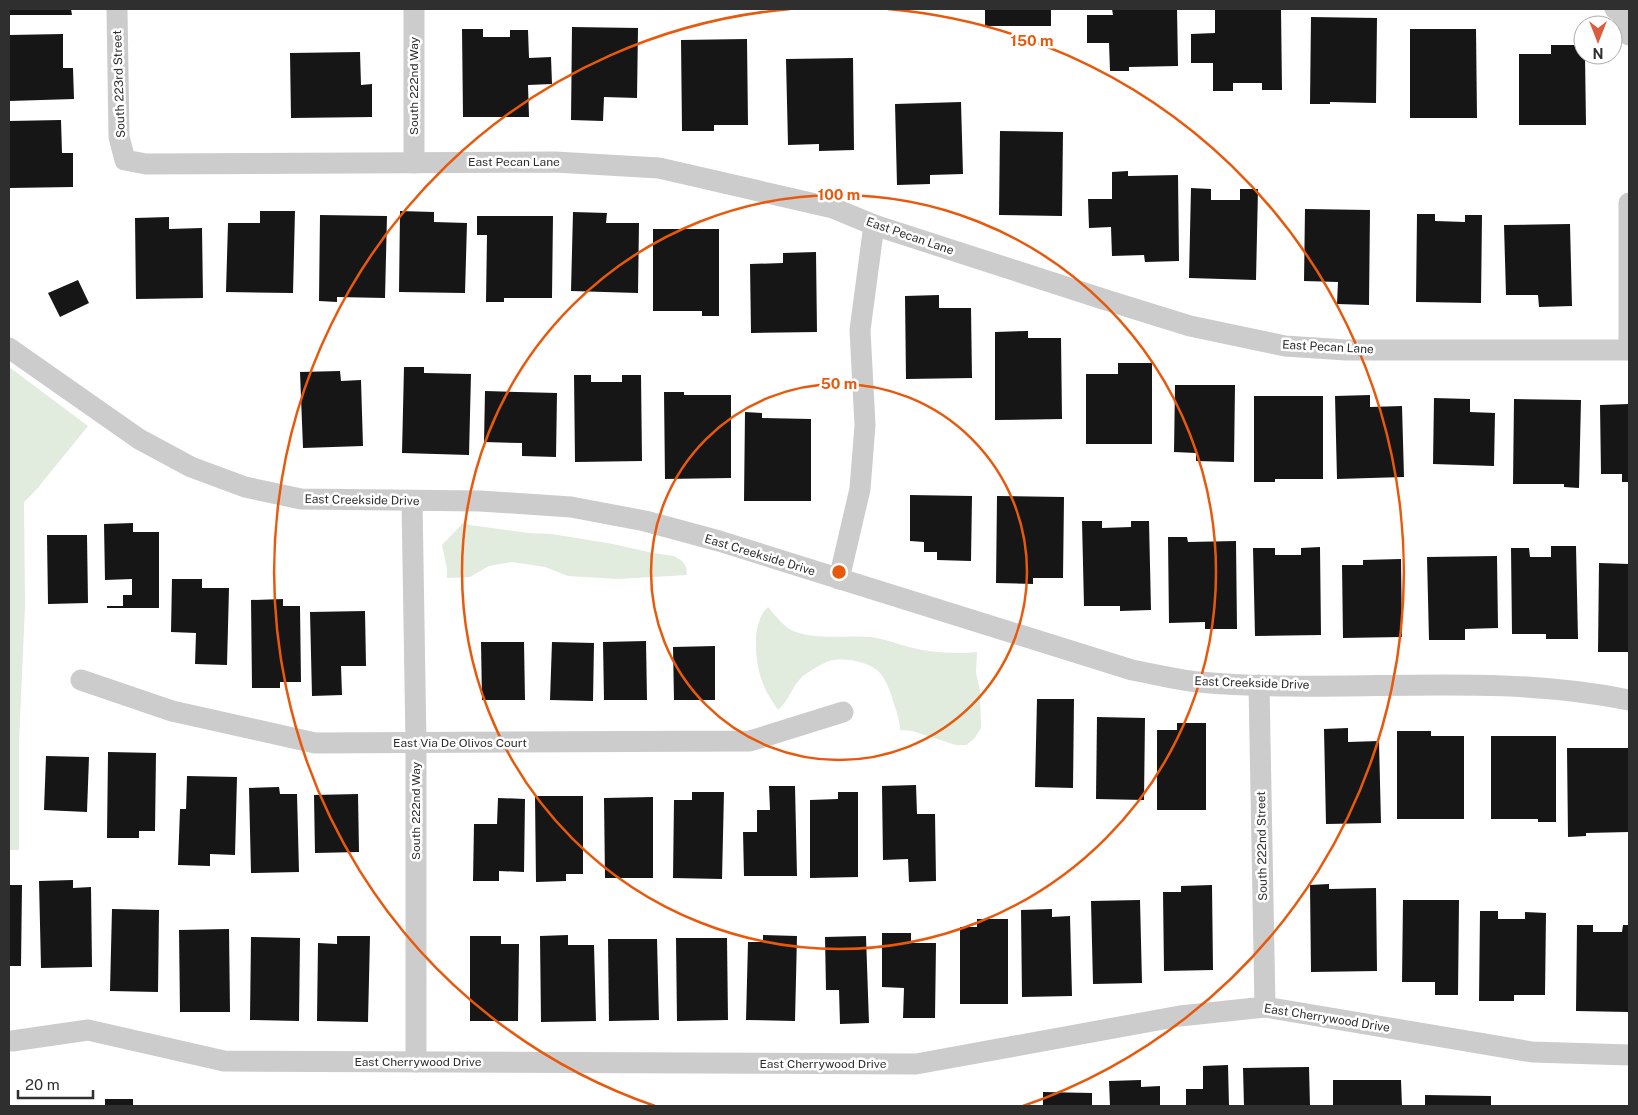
<svg xmlns="http://www.w3.org/2000/svg" width="1638" height="1115" font-family="'Public Sans',sans-serif">
	<style>
		.green { fill: #e1ebde }
		.building { fill: #161616 }
		.lines { fill: none; stroke-linecap: round; stroke-linejoin: round }
		.minor { stroke: #ccc; stroke-width: 21 }
		.ring { fill: none; stroke: #e8590c; stroke-width: 2.5 }
		.labels { text-anchor: middle; stroke-width: 5; stroke-linejoin: round; paint-order: stroke }
		.street-label { font-size: 12px; fill: #2f2f2f; stroke: #fff }
		.centre { fill: #e8590c; stroke: #fff; stroke-width: 2.5 }
		.ring-label { font-size: 15px; text-anchor: middle; font-weight: bold; fill: #e8590c; stroke: #fff; stroke-width: 5; stroke-linejoin: round; paint-order: stroke }
	</style>
	<rect width="100%" height="100%" fill="#fff"/>
	<!-- green -->
	<g class="green">
		<path d="M 9,367 L 88,426 L 36,490 L 24,502 L 25,606 L 19,742 L 19,850 L 9,850 Z"/>
		<path d="M 464,522 L 470,525 L 529,533 L 552,534 L 613,544 L 653,553 L 674,556 L 682,561 L 686,567 L 687,575 L 617,579 L 568,576 L 545,567 L 512,562 L 489,566 L 470,577 L 447,578 L 447,569 L 442,545 Z"/>
		<path d="M 768,607 C 776,616 784,628 796,632 C 820,640 844,635 868,637 C 882,638 895,643 909,647 C 931,653 954,654 977,652 L 976,673 L 980,691 L 981,728 L 974,739 L 966,745 L 956,745 L 912,731 L 900,730 C 900,721 897,713 894,704 C 891,693 887,682 880,673 C 869,661 844,657 829,661 C 821,664 810,671 803,676 C 792,686 789,701 778,710 C 773,702 767,694 764,686 C 755,666 750,623 768,607 Z"/>
	</g>
	<!-- building -->
	<g class="building">
		<path d="M 9,9 L 71,9 L 72,15 L 9,15 Z"/>
		<rect x="985" y="9" width="66" height="17"/>
		<path d="M 1112,9 L 1177,9 L 1178,66 L 1129,67 L 1129,71 L 1110,71 L 1109,43 L 1087,43 L 1087,15 L 1113,15 Z"/>
		<path d="M 1215,9 L 1281,9 L 1282,90 L 1262,90 L 1262,83 L 1233,83 L 1233,91 L 1213,91 L 1213,63 L 1191,63 L 1191,34 L 1215,33 Z"/>
		<path d="M 1311,17 L 1377,18 L 1376,103 L 1330,102 L 1330,104 L 1310,104 Z"/>
		<path d="M 572,27 L 638,28 L 637,98 L 604,97 L 603,121 L 571,120 Z"/>
		<path d="M 462,29 L 483,29 L 483,37 L 510,37 L 510,30 L 528,30 L 529,58 L 551,57 L 552,84 L 528,85 L 529,117 L 463,117 Z"/>
		<path d="M 1410,29 L 1476,29 L 1477,118 L 1410,118 Z"/>
		<path d="M 63,34 L 63,68 L 73,68 L 74,99 L 9,101 L 9,35 Z"/>
		<path d="M 747,39 L 748,125 L 714,125 L 714,131 L 682,131 L 681,40 Z"/>
		<path d="M 1551,45 L 1583,45 L 1583,55 L 1585,55 L 1586,125 L 1519,125 L 1519,54 L 1551,54 Z"/>
		<path d="M 360,52 L 361,85 L 372,84 L 372,117 L 291,118 L 290,53 Z"/>
		<path d="M 853,58 L 854,150 L 819,151 L 819,144 L 788,145 L 786,59 Z"/>
		<path d="M 961,102 L 963,174 L 930,175 L 930,184 L 897,185 L 895,104 Z"/>
		<path d="M 61,120 L 62,153 L 73,153 L 73,187 L 9,188 L 9,121 Z"/>
		<path d="M 1000,131 L 1063,132 L 1062,216 L 999,215 Z"/>
		<path d="M 1128,171 L 1128,176 L 1178,175 L 1179,261 L 1145,262 L 1144,255 L 1112,256 L 1111,227 L 1089,228 L 1088,199 L 1112,199 L 1112,172 Z"/>
		<path d="M 1191,188 L 1211,189 L 1211,200 L 1240,200 L 1240,189 L 1258,189 L 1256,280 L 1189,278 Z"/>
		<path d="M 1305,209 L 1370,210 L 1369,305 L 1337,304 L 1338,282 L 1304,281 Z"/>
		<path d="M 260,211 L 295,211 L 293,293 L 226,292 L 228,223 L 260,223 Z"/>
		<path d="M 400,211 L 434,212 L 434,222 L 467,223 L 465,293 L 399,292 Z"/>
		<path d="M 573,212 L 607,213 L 606,223 L 639,223 L 638,293 L 571,291 Z"/>
		<path d="M 1417,214 L 1435,214 L 1435,221 L 1465,222 L 1465,215 L 1482,215 L 1481,303 L 1416,302 Z"/>
		<path d="M 320,215 L 387,216 L 385,298 L 337,297 L 337,302 L 319,301 Z"/>
		<path d="M 477,216 L 553,216 L 552,298 L 504,298 L 504,302 L 486,302 L 487,235 L 477,235 Z"/>
		<path d="M 169,217 L 169,229 L 202,228 L 203,298 L 136,299 L 135,218 Z"/>
		<path d="M 1570,224 L 1572,306 L 1539,307 L 1538,295 L 1506,295 L 1504,225 Z"/>
		<path d="M 653,229 L 719,229 L 719,316 L 702,316 L 702,311 L 653,311 Z"/>
		<path d="M 816,252 L 817,332 L 751,333 L 750,264 L 783,263 L 783,253 Z"/>
		<path d="M 78,280 L 89,303 L 60,317 L 48,293 Z"/>
		<path d="M 939,295 L 939,308 L 971,308 L 972,378 L 906,379 L 905,296 Z"/>
		<path d="M 1028,331 L 1028,338 L 1061,338 L 1062,419 L 995,420 L 995,332 Z"/>
		<path d="M 1118,363 L 1152,363 L 1152,444 L 1086,444 L 1086,374 L 1118,374 Z"/>
		<path d="M 404,367 L 424,367 L 424,373 L 471,374 L 469,455 L 402,453 Z"/>
		<path d="M 340,371 L 341,381 L 361,380 L 363,446 L 303,448 L 300,372 Z"/>
		<path d="M 574,375 L 591,375 L 591,382 L 622,382 L 622,375 L 641,375 L 642,461 L 575,462 Z"/>
		<path d="M 1175,385 L 1235,385 L 1234,462 L 1196,461 L 1196,453 L 1174,452 Z"/>
		<path d="M 485,391 L 557,393 L 556,457 L 522,456 L 522,443 L 484,442 Z"/>
		<path d="M 664,392 L 684,392 L 684,395 L 731,395 L 731,478 L 665,479 Z"/>
		<path d="M 1370,395 L 1370,407 L 1402,406 L 1404,477 L 1337,479 L 1335,396 Z"/>
		<path d="M 1254,396 L 1323,396 L 1323,479 L 1275,479 L 1275,482 L 1254,482 Z"/>
		<path d="M 1434,398 L 1470,399 L 1470,412 L 1495,413 L 1494,466 L 1433,464 Z"/>
		<path d="M 1514,399 L 1581,400 L 1579,488 L 1564,487 L 1564,484 L 1513,484 Z"/>
		<path d="M 1629,404 L 1629,482 L 1622,482 L 1622,474 L 1601,474 L 1600,405 Z"/>
		<path d="M 745,412 L 762,413 L 762,418 L 811,419 L 811,501 L 744,501 Z"/>
		<path d="M 910,495 L 972,496 L 971,561 L 937,560 L 937,552 L 924,552 L 924,542 L 910,541 Z"/>
		<path d="M 997,496 L 1064,497 L 1063,578 L 1033,578 L 1033,584 L 996,583 Z"/>
		<path d="M 1082,521 L 1102,521 L 1102,528 L 1131,527 L 1131,521 L 1149,521 L 1151,610 L 1120,611 L 1120,606 L 1084,606 Z"/>
		<path d="M 133,523 L 133,532 L 159,532 L 159,608 L 107,608 L 107,606 L 123,606 L 123,595 L 132,595 L 132,579 L 105,580 L 104,524 Z"/>
		<path d="M 47,535 L 87,535 L 88,603 L 48,604 Z"/>
		<path d="M 1168,537 L 1187,537 L 1188,542 L 1236,541 L 1237,629 L 1205,629 L 1205,622 L 1169,623 Z"/>
		<path d="M 1551,546 L 1576,546 L 1578,639 L 1546,639 L 1546,634 L 1512,634 L 1511,548 L 1529,548 L 1530,557 L 1551,557 Z"/>
		<path d="M 1320,547 L 1321,635 L 1255,636 L 1253,548 L 1275,548 L 1275,555 L 1301,555 L 1301,548 Z"/>
		<path d="M 1497,556 L 1498,628 L 1465,629 L 1465,640 L 1429,640 L 1427,557 Z"/>
		<path d="M 1401,559 L 1402,637 L 1343,638 L 1342,565 L 1363,565 L 1363,560 Z"/>
		<path d="M 1599,563 L 1629,564 L 1629,652 L 1598,652 Z"/>
		<path d="M 172,579 L 202,579 L 202,588 L 229,588 L 227,665 L 195,664 L 196,633 L 171,632 Z"/>
		<path d="M 283,599 L 283,606 L 300,606 L 301,682 L 280,682 L 280,688 L 252,688 L 251,600 Z"/>
		<path d="M 365,611 L 366,666 L 341,666 L 342,695 L 312,696 L 310,612 Z"/>
		<path d="M 646,641 L 647,700 L 604,700 L 603,642 Z"/>
		<path d="M 481,642 L 524,642 L 525,700 L 482,700 Z"/>
		<path d="M 552,642 L 594,643 L 593,701 L 550,700 Z"/>
		<path d="M 715,646 L 715,700 L 674,700 L 673,647 Z"/>
		<path d="M 1037,699 L 1074,699 L 1073,788 L 1035,787 Z"/>
		<path d="M 1097,717 L 1145,718 L 1144,800 L 1096,799 Z"/>
		<path d="M 1177,723 L 1206,723 L 1206,810 L 1157,810 L 1157,730 L 1177,730 Z"/>
		<path d="M 1348,728 L 1348,742 L 1379,741 L 1381,823 L 1326,824 L 1324,729 Z"/>
		<path d="M 1397,731 L 1431,731 L 1431,736 L 1464,736 L 1464,819 L 1397,819 Z"/>
		<path d="M 1491,736 L 1556,736 L 1556,822 L 1538,822 L 1538,819 L 1491,819 Z"/>
		<path d="M 1567,748 L 1629,748 L 1629,832 L 1586,833 L 1586,836 L 1568,837 Z"/>
		<path d="M 108,752 L 156,753 L 155,831 L 139,831 L 139,838 L 107,838 Z"/>
		<path d="M 46,756 L 89,757 L 87,812 L 44,810 Z"/>
		<path d="M 187,776 L 237,777 L 235,855 L 210,854 L 210,866 L 178,865 L 180,809 L 186,809 Z"/>
		<path d="M 916,785 L 917,814 L 935,814 L 936,881 L 909,882 L 908,859 L 883,860 L 882,786 Z"/>
		<path d="M 769,786 L 795,786 L 797,876 L 744,876 L 743,832 L 757,832 L 757,810 L 770,810 Z"/>
		<path d="M 279,787 L 280,794 L 297,794 L 299,872 L 251,873 L 249,788 Z"/>
		<path d="M 692,792 L 724,792 L 722,879 L 673,878 L 674,800 L 692,800 Z"/>
		<path d="M 838,792 L 858,792 L 858,877 L 810,878 L 810,800 L 838,799 Z"/>
		<path d="M 358,794 L 359,852 L 315,853 L 314,795 Z"/>
		<path d="M 535,796 L 583,796 L 583,874 L 566,874 L 566,881 L 536,882 Z"/>
		<path d="M 653,797 L 653,878 L 605,878 L 604,798 Z"/>
		<path d="M 498,798 L 525,799 L 524,872 L 499,871 L 499,881 L 473,881 L 474,824 L 497,824 Z"/>
		<path d="M 73,880 L 73,888 L 91,887 L 92,967 L 41,968 L 39,881 Z"/>
		<path d="M 1329,884 L 1329,889 L 1376,888 L 1377,971 L 1311,972 L 1310,885 Z"/>
		<path d="M 9,885 L 22,885 L 21,966 L 9,966 Z"/>
		<path d="M 1212,885 L 1213,970 L 1164,971 L 1163,892 L 1181,892 L 1181,886 Z"/>
		<path d="M 1140,900 L 1142,983 L 1093,984 L 1091,901 Z"/>
		<path d="M 1403,900 L 1459,900 L 1458,995 L 1435,995 L 1435,982 L 1402,982 Z"/>
		<path d="M 112,909 L 159,910 L 158,992 L 110,991 Z"/>
		<path d="M 1052,909 L 1052,917 L 1070,916 L 1072,996 L 1022,997 L 1021,910 Z"/>
		<path d="M 1480,911 L 1498,911 L 1498,919 L 1525,919 L 1525,912 L 1546,913 L 1545,995 L 1514,995 L 1514,1001 L 1479,1001 Z"/>
		<path d="M 977,919 L 1008,919 L 1008,1004 L 960,1004 L 960,927 L 977,927 Z"/>
		<path d="M 1577,925 L 1593,925 L 1593,932 L 1622,932 L 1623,925 L 1629,925 L 1629,1012 L 1576,1011 Z"/>
		<path d="M 229,929 L 230,1012 L 180,1012 L 179,930 Z"/>
		<path d="M 882,933 L 911,933 L 911,943 L 936,943 L 935,1018 L 903,1018 L 904,988 L 882,987 Z"/>
		<path d="M 568,935 L 568,945 L 594,945 L 596,1021 L 541,1022 L 540,936 Z"/>
		<path d="M 763,935 L 797,936 L 795,1021 L 746,1020 L 748,942 L 763,942 Z"/>
		<path d="M 337,936 L 370,936 L 368,1022 L 317,1021 L 318,943 L 337,944 Z"/>
		<path d="M 470,936 L 501,936 L 501,944 L 519,944 L 518,1021 L 470,1021 Z"/>
		<path d="M 866,936 L 869,1023 L 840,1024 L 839,990 L 826,990 L 825,937 Z"/>
		<path d="M 251,937 L 300,938 L 299,1021 L 250,1020 Z"/>
		<path d="M 676,938 L 727,938 L 728,1020 L 677,1021 Z"/>
		<path d="M 608,939 L 657,939 L 659,1020 L 609,1021 Z"/>
		<path d="M 1228,1065 L 1229,1106 L 1186,1106 L 1186,1089 L 1203,1089 L 1203,1066 Z"/>
		<path d="M 1309,1067 L 1310,1106 L 1244,1106 L 1243,1068 Z"/>
		<path d="M 1141,1080 L 1141,1087 L 1160,1086 L 1160,1106 L 1110,1106 L 1109,1081 Z"/>
		<path d="M 1333,1080 L 1401,1080 L 1402,1106 L 1333,1106 Z"/>
		<path d="M 1043,1092 L 1092,1093 L 1092,1106 L 1043,1106 Z"/>
		<path d="M 1425,1095 L 1491,1096 L 1491,1106 L 1425,1106 Z"/>
		<rect x="105" y="1099" width="28" height="7"/>
	</g>
	<g class="lines">
		<!-- minor -->
		<g class="minor">
			<path d="M 117,9 L 119,137 L 125,160 L 146,164 L 555,162 L 659,168 L 833,208 L 874,225 L 1106,300 L 1190,326 L 1285,346 L 1346,350 L 1629,350 L 1629,203"/>
			<path d="M 1615,9 L 1621,12 L 1629,35"/>
			<path d="M 414,163 L 414,9"/>
			<path d="M 9,348 L 139,439 L 191,467 L 245,487 L 301,499 L 480,501 L 571,507 L 645,521 L 719,541 L 1132,670 C 1154,674 1177,680 1199,682 C 1342,695 1488,671 1629,700"/>
			<path d="M 412,501 L 416,743 L 416,1062"/>
			<path d="M 839,579 L 860,489 L 865,425 L 860,330 L 874,225"/>
			<path d="M 81,680 L 172,711 L 315,743 L 750,741 L 843,712"/>
			<path d="M 1259,685 L 1265,1007"/>
			<path d="M 12,1041 L 88,1030 L 224,1061 L 916,1064 L 1180,1016 L 1265,1007 L 1532,1052 L 1629,1055"/>
		</g>
	</g>
	<!-- distance rings -->
	<g class="ring">
		<circle cx="839" cy="572" r="188"/>
		<circle cx="839" cy="572" r="377"/>
		<path d="M655 1106A565 565 0 0 1 790 9M888 9A565 565 0 0 1 1023 1106"/>
	</g>
	<g class="labels">
		<!-- street labels -->
		<g class="street-label">
			<text transform="translate(119 84) rotate(-92)" y="4">South 223rd Street</text>
			<text transform="translate(414 86) rotate(-90)" y="4">South 222nd Way</text>
			<text x="514" y="166">East Pecan Lane</text>
			<text transform="translate(910 236) rotate(19)" y="4">East Pecan Lane</text>
			<text transform="translate(1328 347) rotate(3)" y="4">East Pecan Lane</text>
			<text transform="translate(362 500) rotate(1)" y="4">East Creekside Drive</text>
			<text transform="translate(760 555) rotate(17)" y="4">East Creekside Drive</text>
			<text transform="translate(1252 683) rotate(2)" y="4">East Creekside Drive</text>
			<text x="460" y="747">East Via De Olivos Court</text>
			<text transform="translate(416 811) rotate(-90)" y="4">South 222nd Way</text>
			<text transform="translate(1262 846) rotate(-91)" y="4">South 222nd Street</text>
			<text transform="translate(1327 1018) rotate(9)" y="4">East Cherrywood Drive</text>
			<text x="418" y="1066">East Cherrywood Drive</text>
			<text x="823" y="1068">East Cherrywood Drive</text>
		</g>
	</g>
	<circle cx="839" cy="572" r="8" class="centre"/>
	<g class="ring-label">
		<text x="1032" y="46">150 m</text>
		<text x="839" y="200">100 m</text>
		<text x="839" y="389">50 m</text>
	</g>
	<!-- border -->
	<rect width="1638" height="1115" fill="none" stroke="#2f2f2f" stroke-width="20"/>
	<!-- north arrow -->
	<g transform="translate(1598 40) rotate(180)"><circle r="24" fill="#ffffff" stroke="#acacac"/>
	<path d="M0-4L9 19L0 12L-9 19Z" fill="#db5d3d"/>
	<text y="-8" font-size="14" font-weight="bold" text-anchor="middle" fill="#2f2f2f">N</text>
	</g>
	<!-- scale -->
	<path d="M18 1090v8h75v-8" fill="none" stroke="#2f2f2f" stroke-width="2.5"/>
	<text x="25" y="1090" font-size="15" fill="#2f2f2f" stroke="#ffffff" stroke-width="4" paint-order="stroke">20 m</text>
</svg>
